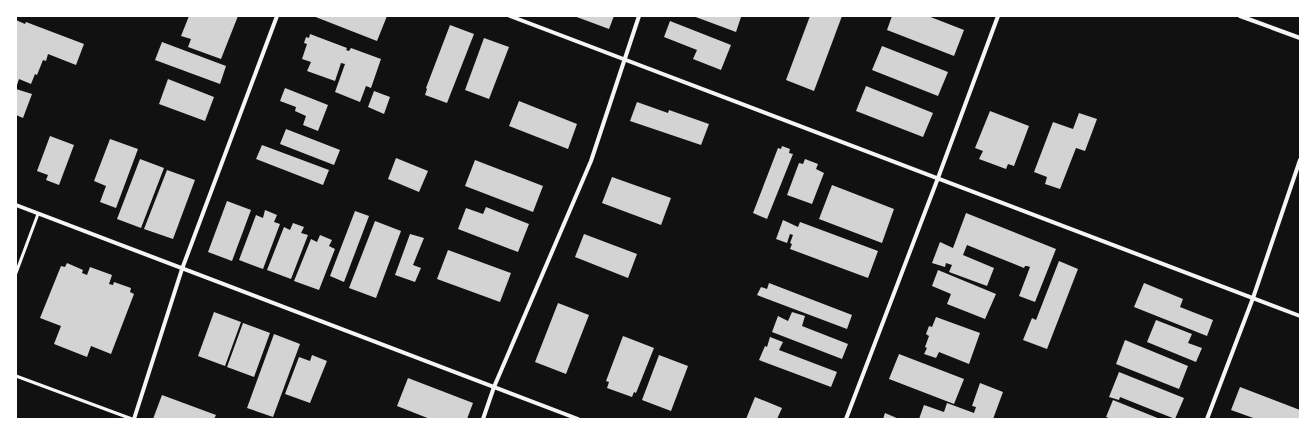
<svg xmlns="http://www.w3.org/2000/svg" width="1316" height="435" font-family="'Work Sans',sans-serif">
	<style>
		.building { fill: #d3d3d3 }
		.lines { fill: none; stroke-linecap: round; stroke-linejoin: round }
		.service { stroke: #f5f5f5; stroke-width: 3 }
		.minor { stroke: #f5f5f5; stroke-width: 4 }
	</style>
	<rect width="100%" height="100%" fill="#111"/>
	<!-- building -->
	<g class="building">
		<path d="M 189,16 L 238,16 L 221,59 L 188,47 L 191,39 L 181,36 Z"/>
		<path d="M 313,16 L 387,16 L 377,41 Z"/>
		<path d="M 574,16 L 614,16 L 609,29 Z"/>
		<path d="M 693,16 L 738,16 L 741,17 L 736,32 Z"/>
		<path d="M 810,16 L 842,16 L 814,91 L 786,80 Z"/>
		<path d="M 892,16 L 928,16 L 964,30 L 954,56 L 887,30 Z"/>
		<path d="M 16,20 L 25,24 L 26,22 L 84,44 L 76,65 L 48,54 L 46,61 L 43,60 L 37,75 L 35,74 L 31,84 L 19,79 L 16,88 Z"/>
		<path d="M 670,21 L 731,45 L 721,70 L 693,59 L 697,50 L 664,37 Z"/>
		<path d="M 450,25 L 474,34 L 447,103 L 425,95 L 427,89 L 426,88 Z"/>
		<path d="M 310,34 L 347,48 L 346,50 L 349,51 L 351,48 L 381,59 L 371,88 L 366,86 L 360,102 L 335,92 L 345,64 L 341,63 L 335,81 L 307,71 L 311,62 L 302,59 L 307,44 L 304,43 L 306,37 L 309,38 Z"/>
		<path d="M 484,38 L 509,47 L 489,99 L 465,90 Z"/>
		<path d="M 162,42 L 226,66 L 220,84 L 155,60 Z"/>
		<path d="M 882,46 L 948,72 L 938,96 L 872,70 Z"/>
		<path d="M 168,79 L 214,97 L 205,121 L 159,104 Z"/>
		<path d="M 866,86 L 933,113 L 923,137 L 856,111 Z"/>
		<path d="M 285,88 L 328,105 L 318,131 L 303,125 L 306,116 L 295,111 L 296,107 L 280,101 Z"/>
		<path d="M 16,89 L 32,94 L 23,118 L 16,115 Z"/>
		<path d="M 374,91 L 390,97 L 384,114 L 368,107 Z"/>
		<path d="M 519,101 L 577,124 L 568,149 L 509,126 Z"/>
		<path d="M 637,102 L 668,113 L 669,110 L 709,124 L 701,145 L 630,121 Z"/>
		<path d="M 990,111 L 1029,126 L 1014,166 L 1008,164 L 1006,169 L 979,159 L 983,151 L 975,148 Z"/>
		<path d="M 1079,113 L 1097,119 L 1085,151 L 1076,148 L 1060,189 L 1045,184 L 1047,177 L 1034,172 L 1053,122 L 1073,129 Z"/>
		<path d="M 286,129 L 340,150 L 334,165 L 280,144 Z"/>
		<path d="M 50,136 L 74,145 L 59,185 L 46,180 L 48,175 L 37,171 Z"/>
		<path d="M 110,139 L 138,149 L 116,208 L 100,202 L 106,186 L 94,181 Z"/>
		<path d="M 262,145 L 329,170 L 323,185 L 256,159 Z"/>
		<path d="M 782,146 L 790,149 L 789,153 L 793,154 L 767,219 L 753,213 L 778,148 L 781,149 Z"/>
		<path d="M 396,158 L 428,171 L 419,192 L 388,179 Z"/>
		<path d="M 140,159 L 164,168 L 141,228 L 117,219 Z"/>
		<path d="M 805,159 L 818,164 L 816,169 L 824,173 L 812,204 L 787,195 L 799,163 L 803,164 Z"/>
		<path d="M 475,160 L 543,186 L 533,212 L 465,186 Z"/>
		<path d="M 167,170 L 195,180 L 173,239 L 144,229 Z"/>
		<path d="M 612,177 L 671,198 L 661,225 L 602,203 Z"/>
		<path d="M 832,185 L 894,209 L 882,243 L 819,219 Z"/>
		<path d="M 227,201 L 251,210 L 232,261 L 208,252 Z"/>
		<path d="M 486,207 L 529,224 L 518,252 L 458,229 L 466,208 L 483,214 Z"/>
		<path d="M 265,210 L 277,215 L 274,222 L 280,224 L 263,269 L 239,260 L 256,215 L 263,218 Z"/>
		<path d="M 355,211 L 369,216 L 344,282 L 330,276 Z"/>
		<path d="M 966,213 L 1056,249 L 1035,302 L 1019,296 L 1030,267 L 1027,266 L 1025,266 L 1024,268 L 967,245 L 963,255 L 994,268 L 987,286 L 949,272 L 952,265 L 946,263 L 945,267 L 932,263 L 940,242 L 953,248 Z"/>
		<path d="M 783,220 L 798,227 L 800,222 L 878,251 L 868,278 L 790,249 L 792,244 L 790,243 L 793,235 L 790,234 L 787,243 L 776,239 Z"/>
		<path d="M 375,221 L 401,231 L 376,298 L 349,288 Z"/>
		<path d="M 293,223 L 304,227 L 301,233 L 308,235 L 291,279 L 267,270 L 284,227 L 290,230 Z"/>
		<path d="M 410,234 L 424,238 L 413,265 L 421,268 L 415,282 L 395,275 Z"/>
		<path d="M 584,234 L 637,254 L 628,278 L 575,257 Z"/>
		<path d="M 320,235 L 332,240 L 329,246 L 335,249 L 319,290 L 294,281 L 311,239 L 317,242 Z"/>
		<path d="M 448,250 L 511,273 L 500,302 L 437,279 Z"/>
		<path d="M 1059,261 L 1078,269 L 1047,349 L 1023,340 L 1032,318 L 1036,320 Z"/>
		<path d="M 67,263 L 83,270 L 82,273 L 87,275 L 90,267 L 112,275 L 109,284 L 113,285 L 114,282 L 131,288 L 130,292 L 134,294 L 111,354 L 91,346 L 87,357 L 54,344 L 61,326 L 40,318 L 61,266 L 65,267 Z"/>
		<path d="M 938,270 L 996,294 L 985,319 L 947,304 L 951,294 L 932,286 Z"/>
		<path d="M 769,283 L 852,315 L 847,329 L 757,295 L 761,287 L 767,289 Z"/>
		<path d="M 1144,283 L 1183,299 L 1180,307 L 1213,320 L 1207,336 L 1134,307 Z"/>
		<path d="M 558,303 L 589,315 L 566,374 L 535,362 Z"/>
		<path d="M 214,312 L 241,322 L 225,366 L 198,356 Z"/>
		<path d="M 792,312 L 805,316 L 802,326 L 848,344 L 842,359 L 772,332 L 778,316 L 788,321 Z"/>
		<path d="M 936,317 L 980,333 L 969,364 L 939,352 L 936,358 L 924,354 L 927,348 L 925,347 L 929,336 L 926,334 L 929,326 L 932,327 Z"/>
		<path d="M 1156,320 L 1192,334 L 1188,343 L 1202,348 L 1196,362 L 1147,342 Z"/>
		<path d="M 243,323 L 270,333 L 254,377 L 227,367 Z"/>
		<path d="M 274,334 L 300,344 L 273,417 L 247,408 Z"/>
		<path d="M 623,336 L 654,348 L 636,393 L 634,392 L 632,397 L 607,388 L 609,382 L 606,381 Z"/>
		<path d="M 770,337 L 783,342 L 779,350 L 837,372 L 831,387 L 759,360 L 765,346 L 767,347 Z"/>
		<path d="M 1125,340 L 1188,366 L 1179,389 L 1116,364 Z"/>
		<path d="M 899,354 L 964,379 L 954,404 L 889,379 Z"/>
		<path d="M 312,355 L 327,361 L 310,403 L 285,394 L 299,357 L 310,361 Z"/>
		<path d="M 659,355 L 688,366 L 671,411 L 642,400 Z"/>
		<path d="M 1119,372 L 1184,398 L 1175,419 L 1120,397 L 1119,400 L 1109,397 Z"/>
		<path d="M 408,378 L 473,403 L 467,419 L 430,419 L 397,406 Z"/>
		<path d="M 980,383 L 1003,392 L 993,419 L 919,419 L 924,405 L 944,412 L 947,403 L 974,413 L 976,407 L 972,406 Z"/>
		<path d="M 1240,387 L 1300,410 L 1300,419 L 1256,419 L 1231,410 Z"/>
		<path d="M 162,395 L 216,415 L 214,419 L 153,419 Z"/>
		<path d="M 755,397 L 782,408 L 777,419 L 746,419 Z"/>
		<path d="M 1113,400 L 1160,419 L 1112,419 L 1106,417 Z"/>
		<path d="M 885,413 L 899,419 L 883,419 Z"/>
	</g>
	<g class="lines">
		<!-- service -->
		<g class="service">
			<path d="M 16,273 L 38,214"/>
			<path d="M 16,376 L 132,419"/>
		</g>
		<!-- minor -->
		<g class="minor">
			<path d="M 510,16 L 1300,316"/>
			<path d="M 1240,16 L 1300,38"/>
			<path d="M 16,205 L 578,419"/>
			<path d="M 134,419 L 182,269 L 277,16"/>
			<path d="M 483,419 L 494,387 L 591,161 L 639,16"/>
			<path d="M 846,419 L 938,178 L 998,16"/>
			<path d="M 1207,419 L 1253,298 L 1300,160"/>
		</g>
	</g>
	<!-- border -->
	<rect width="1316" height="435" fill="none" stroke="#ffffff" stroke-width="34"/>
</svg>
